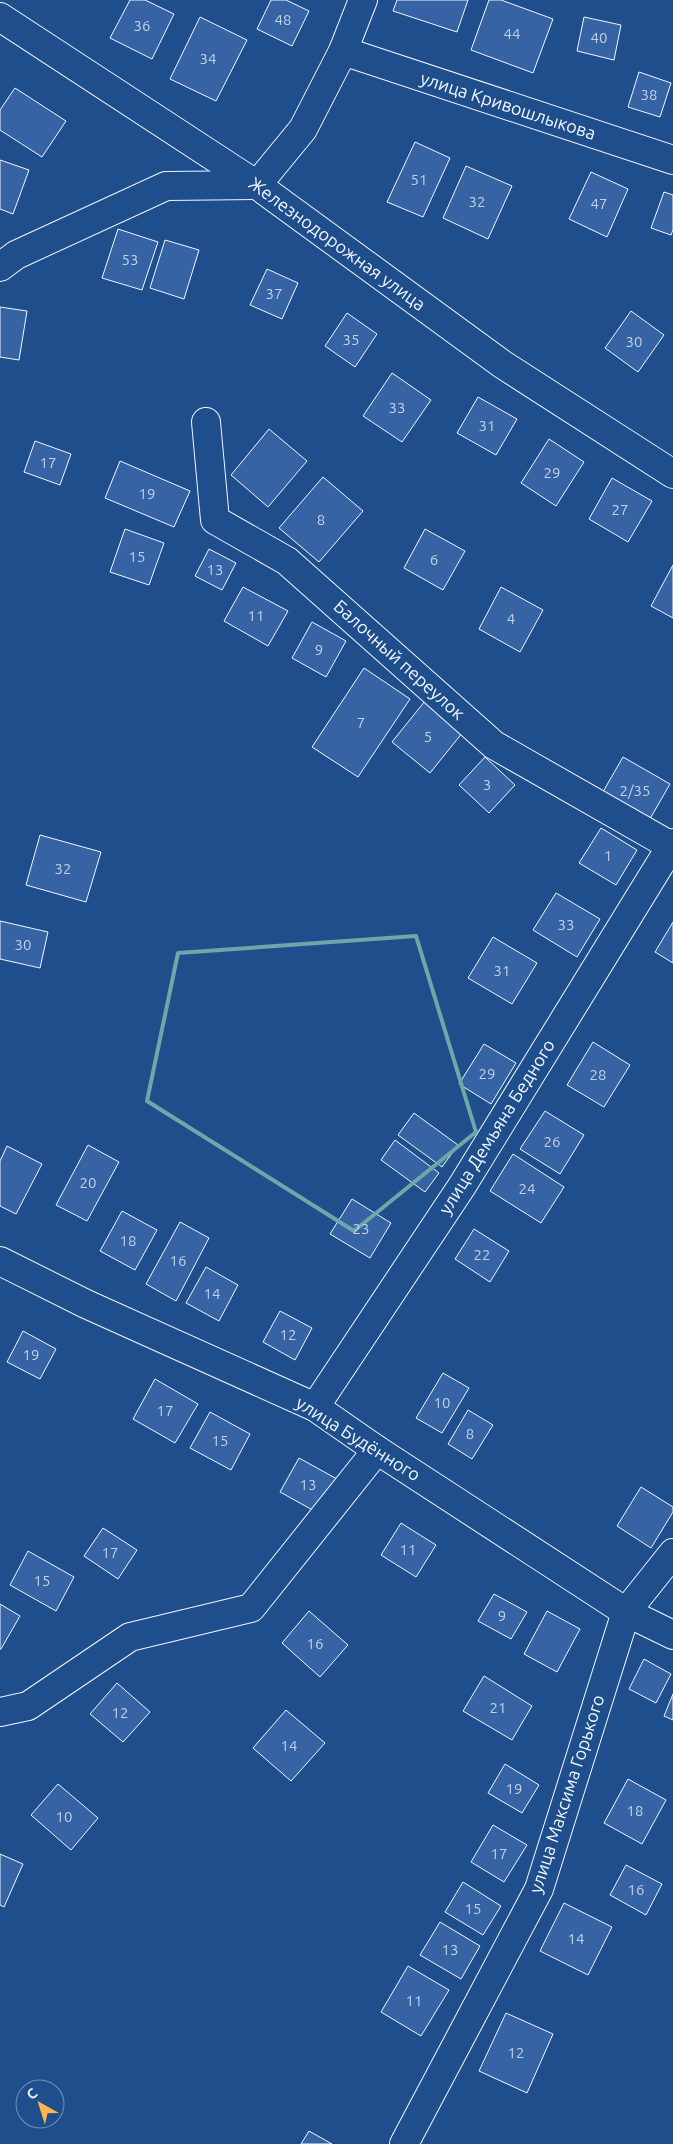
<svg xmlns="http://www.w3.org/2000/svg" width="673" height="2144" font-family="Ubuntu,sans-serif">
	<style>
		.building { fill: #3563a3; stroke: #f2f6ff }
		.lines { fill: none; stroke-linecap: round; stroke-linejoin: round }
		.minor-casing { stroke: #f2f6ff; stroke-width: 30 }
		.minor { stroke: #1f4e8c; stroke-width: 28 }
		.marked { fill: none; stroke: #6aa9a8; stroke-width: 4; stroke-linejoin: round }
		.labels { text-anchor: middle; stroke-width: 4; stroke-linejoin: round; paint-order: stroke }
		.number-label { font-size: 15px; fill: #c3d1e8 }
		.street-label { font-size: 18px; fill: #f2f6ff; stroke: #1f4e8c }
	</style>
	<rect width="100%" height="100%" fill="#1f4e8c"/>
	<!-- building -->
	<g class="building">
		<path d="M 130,0 L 145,0 L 174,14 L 152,59 L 110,38 Z"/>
		<path d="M 271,0 L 286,0 L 309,11 L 292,46 L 257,29 Z"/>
		<path d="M 397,0 L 468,0 L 457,32 L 393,11 Z"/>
		<path d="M 489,0 L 501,0 L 553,19 L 533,73 L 471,50 Z"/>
		<path d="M 200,17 L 247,40 L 216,101 L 170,79 Z"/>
		<path d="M 584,17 L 621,25 L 614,60 L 577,51 Z"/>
		<path d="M 639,72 L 671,83 L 660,117 L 628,107 Z"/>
		<path d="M 15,88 L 66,121 L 42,157 L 0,130 L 0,110 Z"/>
		<path d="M 415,142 L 450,158 L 423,217 L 387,202 Z"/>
		<path d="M 0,160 L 29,170 L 13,214 L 0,209 Z"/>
		<path d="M 466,166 L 512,186 L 488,239 L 443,218 Z"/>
		<path d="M 591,172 L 628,189 L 607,237 L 569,219 Z"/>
		<path d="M 664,192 L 673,195 L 673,230 L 671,235 L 651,228 Z"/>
		<path d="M 118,229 L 158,242 L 142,290 L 102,278 Z"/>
		<path d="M 165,240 L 199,250 L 184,299 L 150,288 Z"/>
		<path d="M 267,269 L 298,283 L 282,319 L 250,305 Z"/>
		<path d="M 0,307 L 27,311 L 19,360 L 0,357 Z"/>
		<path d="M 631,311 L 664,335 L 638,372 L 605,348 Z"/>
		<path d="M 347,313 L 377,334 L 355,367 L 325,346 Z"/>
		<path d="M 392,373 L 431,400 L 402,442 L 363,416 Z"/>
		<path d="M 478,397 L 517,419 L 496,455 L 457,433 Z"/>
		<path d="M 269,429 L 307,461 L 268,507 L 231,475 Z"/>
		<path d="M 549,439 L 584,462 L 556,506 L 521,483 Z"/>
		<path d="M 35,441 L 71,454 L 60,485 L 24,472 Z"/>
		<path d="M 120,461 L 190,491 L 174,527 L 105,498 Z"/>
		<path d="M 323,477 L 363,511 L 319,562 L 279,528 Z"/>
		<path d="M 612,478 L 652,501 L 628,542 L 589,519 Z"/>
		<path d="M 125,529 L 164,543 L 149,585 L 110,572 Z"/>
		<path d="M 425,529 L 465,551 L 443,590 L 404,568 Z"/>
		<path d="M 209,549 L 236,563 L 222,590 L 195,576 Z"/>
		<path d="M 673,565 L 673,618 L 651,606 Z"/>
		<path d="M 243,587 L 288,611 L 268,646 L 224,621 Z"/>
		<path d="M 501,587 L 543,610 L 520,652 L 479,629 Z"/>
		<path d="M 312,622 L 346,641 L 326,677 L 292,658 Z"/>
		<path d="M 364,668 L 410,699 L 358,777 L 312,747 Z"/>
		<path d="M 425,701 L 463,732 L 430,773 L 392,742 Z"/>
		<path d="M 485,757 L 515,785 L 489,813 L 459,785 Z"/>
		<path d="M 623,757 L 670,784 L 647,824 L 600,797 Z"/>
		<path d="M 601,828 L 637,850 L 616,885 L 579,863 Z"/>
		<path d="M 40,835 L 101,852 L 86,902 L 26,885 Z"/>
		<path d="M 556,893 L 600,919 L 577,957 L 533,930 Z"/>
		<path d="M 0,921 L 48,932 L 40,968 L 0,959 Z"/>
		<path d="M 673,922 L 673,963 L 655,952 Z"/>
		<path d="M 493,937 L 537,963 L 512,1004 L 468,978 Z"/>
		<path d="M 593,1042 L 630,1065 L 604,1107 L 567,1085 Z"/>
		<path d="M 484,1044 L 516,1063 L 491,1104 L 459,1084 Z"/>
		<path d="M 545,1111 L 584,1135 L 560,1174 L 520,1149 Z"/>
		<path d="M 414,1113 L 458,1145 L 442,1167 L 398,1135 Z"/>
		<path d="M 395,1140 L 439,1173 L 425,1192 L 381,1160 Z"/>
		<path d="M 88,1145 L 119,1162 L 87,1221 L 56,1205 Z"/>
		<path d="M 7,1146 L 42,1164 L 16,1214 L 0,1206 L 0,1161 Z"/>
		<path d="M 513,1154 L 564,1187 L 541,1223 L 490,1191 Z"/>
		<path d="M 352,1199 L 391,1223 L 370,1258 L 330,1234 Z"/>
		<path d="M 122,1211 L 157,1230 L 135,1270 L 100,1251 Z"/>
		<path d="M 180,1222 L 209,1238 L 176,1301 L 146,1284 Z"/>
		<path d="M 474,1229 L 509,1251 L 490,1282 L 455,1259 Z"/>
		<path d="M 206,1267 L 238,1285 L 219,1321 L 186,1303 Z"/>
		<path d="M 280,1311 L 312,1328 L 295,1360 L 263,1342 Z"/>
		<path d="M 23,1331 L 56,1349 L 40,1379 L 7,1362 Z"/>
		<path d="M 443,1373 L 469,1388 L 442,1433 L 416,1418 Z"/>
		<path d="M 155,1379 L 198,1404 L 175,1443 L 133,1419 Z"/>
		<path d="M 468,1410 L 493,1425 L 472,1459 L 448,1444 Z"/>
		<path d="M 210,1412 L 250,1434 L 231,1470 L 190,1448 Z"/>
		<path d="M 299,1458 L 337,1479 L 318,1513 L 280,1492 Z"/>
		<path d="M 641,1487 L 673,1507 L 673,1512 L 651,1548 L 617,1526 Z"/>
		<path d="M 401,1523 L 436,1545 L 416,1577 L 381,1555 Z"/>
		<path d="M 103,1528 L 137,1550 L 118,1579 L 84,1556 Z"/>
		<path d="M 28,1551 L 74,1577 L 56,1611 L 10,1585 Z"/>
		<path d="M 494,1594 L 527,1612 L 511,1639 L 478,1621 Z"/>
		<path d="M 0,1604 L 20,1616 L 1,1649 L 0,1649 Z"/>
		<path d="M 309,1611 L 348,1645 L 320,1677 L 282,1643 Z"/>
		<path d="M 547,1611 L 580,1629 L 557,1672 L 524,1654 Z"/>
		<path d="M 644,1659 L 671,1674 L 656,1703 L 629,1689 Z"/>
		<path d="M 484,1676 L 532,1706 L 512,1740 L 463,1711 Z"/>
		<path d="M 117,1683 L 150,1712 L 123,1742 L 90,1714 Z"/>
		<path d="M 673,1694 L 673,1720 L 664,1716 Z"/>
		<path d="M 286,1710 L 325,1743 L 291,1781 L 253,1748 Z"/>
		<path d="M 505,1764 L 539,1785 L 522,1813 L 488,1793 Z"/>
		<path d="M 628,1779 L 666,1800 L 642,1844 L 604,1823 Z"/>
		<path d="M 58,1784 L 98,1818 L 71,1850 L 31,1815 Z"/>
		<path d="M 493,1825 L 527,1845 L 504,1882 L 471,1862 Z"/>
		<path d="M 0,1854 L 23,1864 L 4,1907 L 0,1905 Z"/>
		<path d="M 626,1865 L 662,1884 L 646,1915 L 610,1895 Z"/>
		<path d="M 463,1882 L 501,1906 L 483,1935 L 445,1912 Z"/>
		<path d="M 564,1903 L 612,1927 L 588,1975 L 540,1951 Z"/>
		<path d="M 440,1922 L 480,1946 L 461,1979 L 420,1955 Z"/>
		<path d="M 408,1966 L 449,1990 L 421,2036 L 381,2012 Z"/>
		<path d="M 506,2013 L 553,2034 L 527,2093 L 479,2071 Z"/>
		<path d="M 309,2131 L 332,2144 L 301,2144 Z"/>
	</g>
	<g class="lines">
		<!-- minor casing -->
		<g class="minor-casing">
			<g id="minor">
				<path d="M 0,17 L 257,185 L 502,364 L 673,474"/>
				<path d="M 343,51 L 363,0"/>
				<path d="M 0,267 L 16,255 L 166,186 L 257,185 L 303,129 L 343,51 L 673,160"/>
				<path d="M 206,422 L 215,520 L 287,561 L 494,745 L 671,846"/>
				<path d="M 0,1261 L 86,1304 L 315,1407 L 377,1450 L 626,1612 L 673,1635"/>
				<path d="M 315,1407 L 462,1186 L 673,843"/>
				<path d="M 0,1712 L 28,1706 L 130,1637 L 251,1608 L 377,1450"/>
				<path d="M 404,2144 L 539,1889 L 626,1612 L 673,1553"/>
			</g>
		</g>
		<!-- minor -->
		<use href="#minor" class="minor"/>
	</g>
	<!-- marked area -->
	<path class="marked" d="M 416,936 L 476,1132 L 354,1231 L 147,1101 L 178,953 Z"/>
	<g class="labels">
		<!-- number labels -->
		<g class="number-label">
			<text x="283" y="25">48</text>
			<text x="142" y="31">36</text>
			<text x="512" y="39">44</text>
			<text x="599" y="43">40</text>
			<text x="208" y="64">34</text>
			<text x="649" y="100">38</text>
			<text x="419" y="185">51</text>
			<text x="477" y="207">32</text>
			<text x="599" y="209">47</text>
			<text x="130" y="265">53</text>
			<text x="274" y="299">37</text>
			<text x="351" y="345">35</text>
			<text x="634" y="347">30</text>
			<text x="397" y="413">33</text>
			<text x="487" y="431">31</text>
			<text x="48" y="468">17</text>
			<text x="552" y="478">29</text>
			<text x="147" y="499">19</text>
			<text x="620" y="515">27</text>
			<text x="321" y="525">8</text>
			<text x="137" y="562">15</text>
			<text x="434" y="565">6</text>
			<text x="215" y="575">13</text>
			<text x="256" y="621">11</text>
			<text x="511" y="624">4</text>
			<text x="319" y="655">9</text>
			<text x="361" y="728">7</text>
			<text x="428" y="742">5</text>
			<text x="487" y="790">3</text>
			<text x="635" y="796">2/35</text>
			<text x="608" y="861">1</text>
			<text x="63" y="874">32</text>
			<text x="566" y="930">33</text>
			<text x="23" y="950">30</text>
			<text x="502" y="976">31</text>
			<text x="487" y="1079">29</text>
			<text x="598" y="1080">28</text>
			<text x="552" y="1147">26</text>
			<text x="88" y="1188">20</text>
			<text x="527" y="1194">24</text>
			<text x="361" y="1234">23</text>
			<text x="128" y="1246">18</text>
			<text x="482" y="1260">22</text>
			<text x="178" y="1266">16</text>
			<text x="212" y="1299">14</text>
			<text x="288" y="1340">12</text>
			<text x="31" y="1360">19</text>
			<text x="442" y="1408">10</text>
			<text x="165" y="1416">17</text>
			<text x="470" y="1439">8</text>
			<text x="220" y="1446">15</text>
			<text x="308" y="1490">13</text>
			<text x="408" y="1555">11</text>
			<text x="110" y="1558">17</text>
			<text x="42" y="1586">15</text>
			<text x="502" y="1621">9</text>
			<text x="315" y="1649">16</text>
			<text x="498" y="1713">21</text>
			<text x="120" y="1718">12</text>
			<text x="289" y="1751">14</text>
			<text x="514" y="1794">19</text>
			<text x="635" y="1816">18</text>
			<text x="64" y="1822">10</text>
			<text x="499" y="1859">17</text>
			<text x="636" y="1895">16</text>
			<text x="473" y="1914">15</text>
			<text x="576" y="1944">14</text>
			<text x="450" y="1955">13</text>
			<text x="414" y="2006">11</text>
			<text x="516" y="2058">12</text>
		</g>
		<!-- street labels -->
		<g class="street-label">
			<text transform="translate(508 106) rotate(18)" y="6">улица Кривошлыкова</text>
			<text transform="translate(337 244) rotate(36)" y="6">Железнодорожная улица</text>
			<text transform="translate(399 660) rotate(42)" y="6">Балочный переулок</text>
			<text transform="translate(497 1127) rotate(-58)" y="6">улица Демьяна Бедного</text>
			<text transform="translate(358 1439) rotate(32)" y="6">улица Будённого</text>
			<text transform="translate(567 1794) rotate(-72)" y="6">улица Максима Горького</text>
		</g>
	</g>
	<!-- north arrow -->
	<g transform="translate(40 2104) rotate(321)"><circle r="24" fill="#1f4e8c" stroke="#7391ba"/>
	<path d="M0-4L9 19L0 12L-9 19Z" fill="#ffb74d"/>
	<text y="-8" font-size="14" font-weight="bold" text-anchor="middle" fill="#f2f6ff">С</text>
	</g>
</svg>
